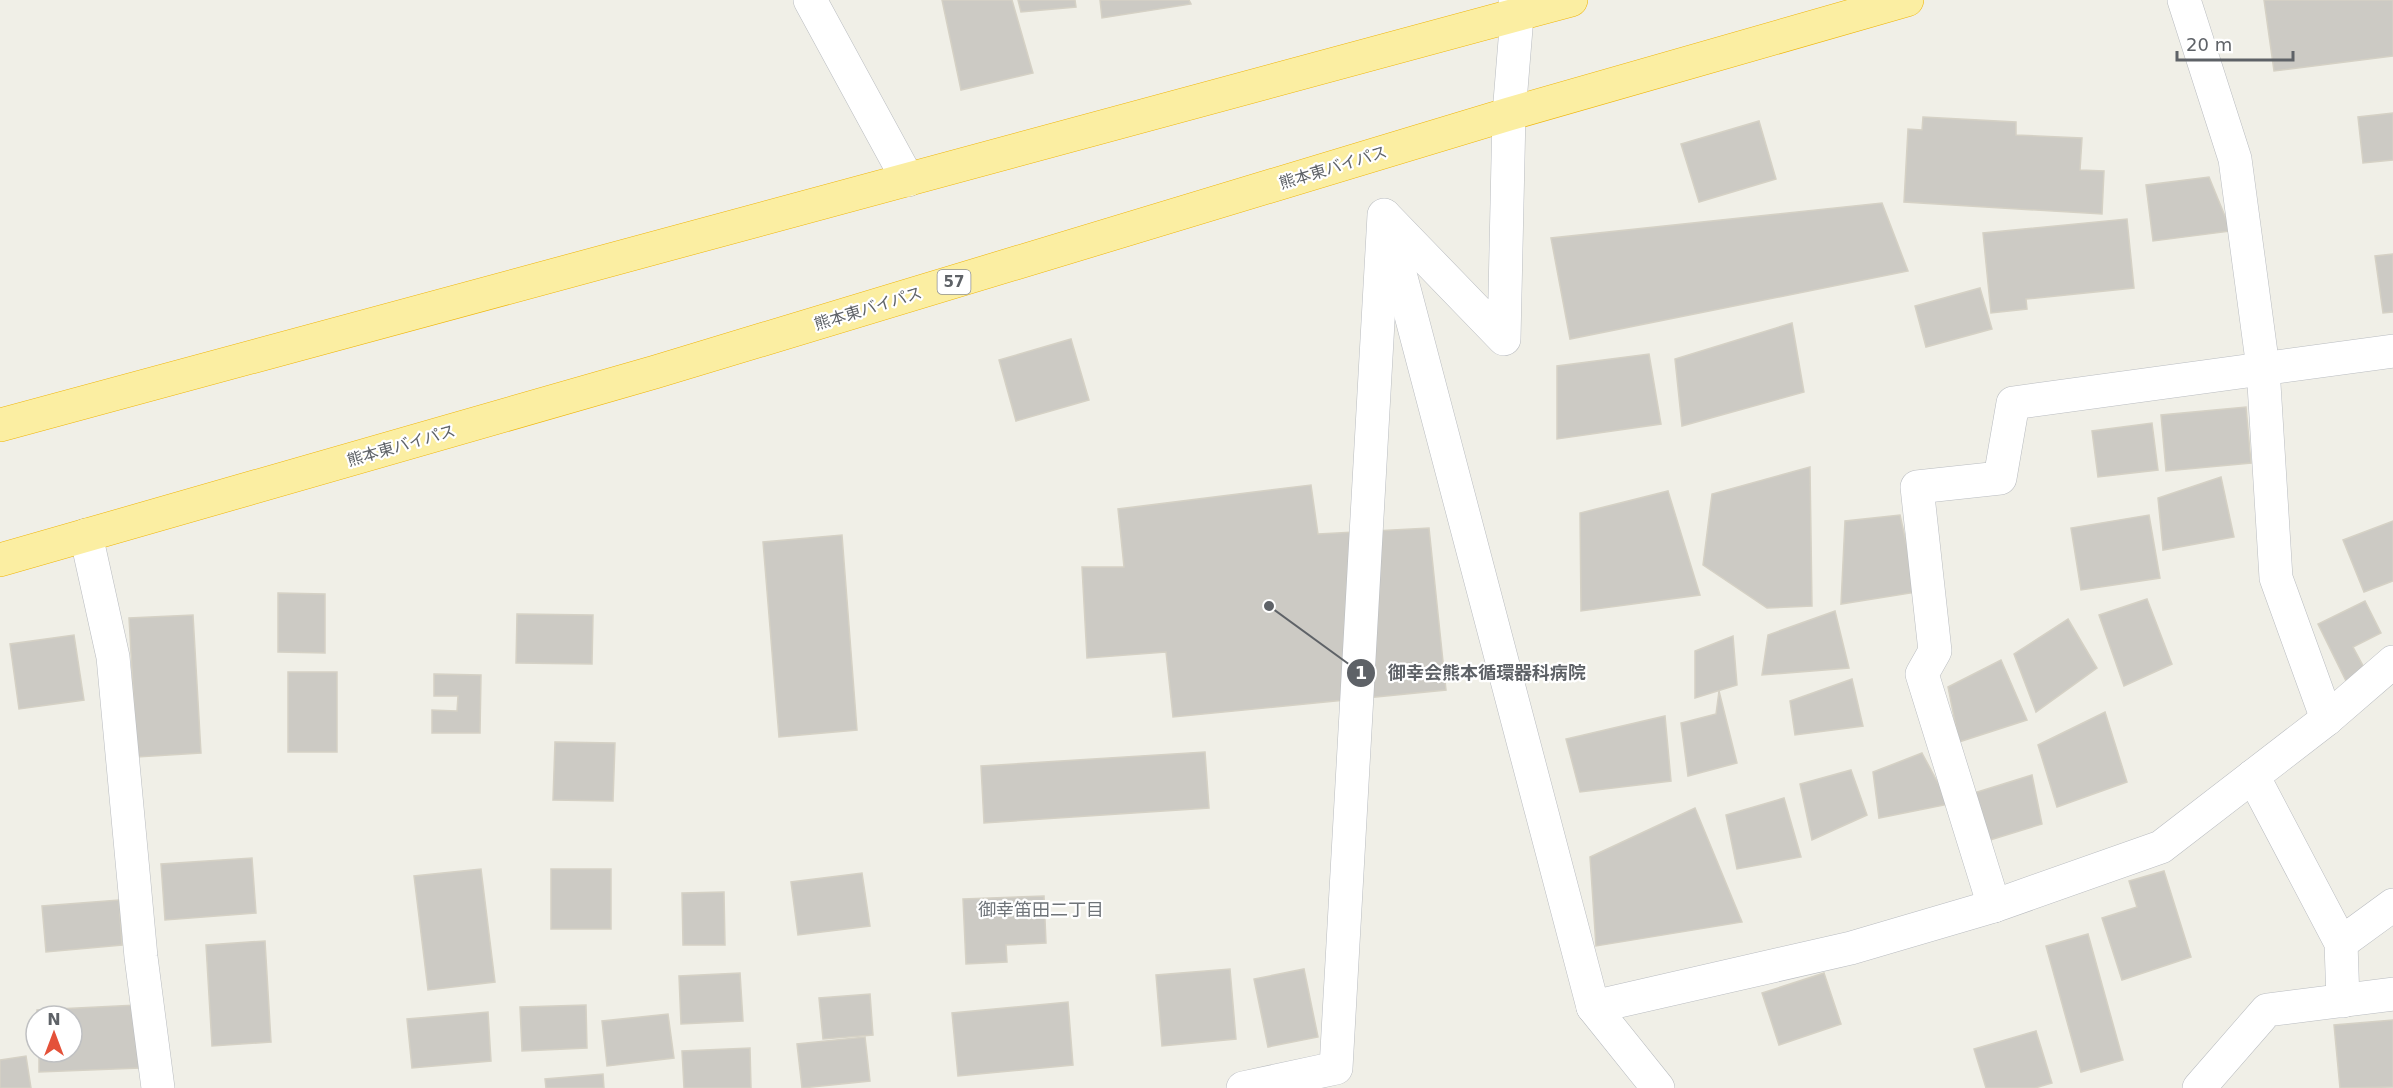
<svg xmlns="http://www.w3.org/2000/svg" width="2393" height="1088" font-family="'DejaVu Sans','Noto Sans JP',sans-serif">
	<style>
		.building { fill: #cccac4; stroke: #d5d1c5; stroke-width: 1.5 }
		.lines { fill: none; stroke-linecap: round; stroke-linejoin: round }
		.minor-casing { stroke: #b9bcc0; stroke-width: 34 }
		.trunk-casing { stroke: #efb508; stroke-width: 34 }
		.minor { stroke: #fff; stroke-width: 33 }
		.trunk { stroke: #fbeea2; stroke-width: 33 }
		.labels { text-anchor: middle; stroke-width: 4.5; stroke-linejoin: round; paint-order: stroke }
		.shield { fill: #fff; stroke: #8e9195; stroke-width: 1.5 }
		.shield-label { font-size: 15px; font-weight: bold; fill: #5e6267 }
		.street-label { font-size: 16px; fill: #5e6267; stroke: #fff }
		.neighbourhood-label { font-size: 18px; fill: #6f7479; stroke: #fff }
		.leader { fill: none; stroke: #5e6267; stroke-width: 2 }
		.callout-dot { fill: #5e6267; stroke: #fff; stroke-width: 2 }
		.mark-label { font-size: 18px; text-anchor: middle; font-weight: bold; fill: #fff }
		.callout-label { font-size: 18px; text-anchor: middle; font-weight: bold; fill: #5e6267; stroke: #fff; stroke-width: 4.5; stroke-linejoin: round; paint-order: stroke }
	</style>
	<rect width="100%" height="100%" fill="#f0efe7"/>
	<!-- building -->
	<g class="building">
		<path d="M 942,0 L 1012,0 L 1033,73 L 961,90 Z"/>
		<path d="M 1018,0 L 1075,0 L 1076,7 L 1021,12 Z"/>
		<path d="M 1100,0 L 1189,0 L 1191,4 L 1102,18 Z"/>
		<path d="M 2264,0 L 2393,0 L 2393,56 L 2274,71 Z"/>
		<path d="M 2393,113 L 2393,160 L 2363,163 L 2358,117 Z"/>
		<path d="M 1923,117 L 2016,122 L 2016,135 L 2082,138 L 2080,170 L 2104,171 L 2102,214 L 1904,202 L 1908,129 L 1922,130 Z"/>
		<path d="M 1759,121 L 1776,179 L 1699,202 L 1681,144 Z"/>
		<path d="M 2209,177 L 2231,231 L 2153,241 L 2146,185 Z"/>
		<path d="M 1882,203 L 1908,271 L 1570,339 L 1551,238 Z"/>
		<path d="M 2127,219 L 2134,288 L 2026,299 L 2027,309 L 1991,313 L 1983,233 Z"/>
		<path d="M 2393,254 L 2393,312 L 2383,313 L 2375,256 Z"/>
		<path d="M 1980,288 L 1992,329 L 1926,347 L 1915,306 Z"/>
		<path d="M 1792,323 L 1804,392 L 1682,426 L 1675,359 Z"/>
		<path d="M 1071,339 L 1089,400 L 1016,421 L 999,360 Z"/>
		<path d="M 1649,354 L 1661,424 L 1557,439 L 1557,366 Z"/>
		<path d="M 2246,407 L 2251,463 L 2166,471 L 2161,415 Z"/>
		<path d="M 2152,423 L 2158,470 L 2098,477 L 2092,431 Z"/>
		<path d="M 1810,467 L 1812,606 L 1767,608 L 1703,565 L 1712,494 Z"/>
		<path d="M 2221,477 L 2234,537 L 2163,550 L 2158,498 Z"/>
		<path d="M 1311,485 L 1318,534 L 1429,528 L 1446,690 L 1173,717 L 1166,652 L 1087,658 L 1082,567 L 1124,567 L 1118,509 Z"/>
		<path d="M 1668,491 L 1700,595 L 1581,611 L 1580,513 Z"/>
		<path d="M 1900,515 L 1917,592 L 1841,604 L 1845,521 Z"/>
		<path d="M 2149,515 L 2160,578 L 2081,590 L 2071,528 Z"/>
		<path d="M 2393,521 L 2393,581 L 2364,592 L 2343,540 Z"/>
		<path d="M 842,535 L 857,730 L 779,737 L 763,542 Z"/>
		<path d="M 278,593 L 325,594 L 325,653 L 278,652 Z"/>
		<path d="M 2147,599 L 2172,664 L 2124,686 L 2099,615 Z"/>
		<path d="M 2365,601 L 2381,633 L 2353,647 L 2368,675 L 2348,685 L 2318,624 Z"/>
		<path d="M 1835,611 L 1849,668 L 1762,675 L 1768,635 Z"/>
		<path d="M 517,614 L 593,615 L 592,664 L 516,663 Z"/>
		<path d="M 193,615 L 201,753 L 137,757 L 129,618 Z"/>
		<path d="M 2068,619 L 2097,668 L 2036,712 L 2014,654 Z"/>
		<path d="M 74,635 L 84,700 L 19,709 L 10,644 Z"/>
		<path d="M 1733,636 L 1737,685 L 1695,698 L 1695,651 Z"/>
		<path d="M 2001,660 L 2027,720 L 1959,742 L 1948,687 Z"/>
		<rect x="288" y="672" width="49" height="80"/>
		<path d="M 434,674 L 481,675 L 480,733 L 432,733 L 432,710 L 457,711 L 458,696 L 434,696 Z"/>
		<path d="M 1852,679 L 1863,726 L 1795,735 L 1790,701 Z"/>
		<path d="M 1719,691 L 1737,763 L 1688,776 L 1681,723 L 1716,714 Z"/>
		<path d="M 2105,712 L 2127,782 L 2057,807 L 2038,745 Z"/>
		<path d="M 1665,716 L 1671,781 L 1580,792 L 1566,739 Z"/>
		<path d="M 555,742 L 615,743 L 613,801 L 553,800 Z"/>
		<path d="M 1205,752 L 1209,808 L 984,823 L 981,766 Z"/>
		<path d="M 1922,753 L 1949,804 L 1879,818 L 1873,772 Z"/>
		<path d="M 1851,770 L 1867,815 L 1812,840 L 1800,784 Z"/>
		<path d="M 2032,775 L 2042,824 L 1990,840 L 1974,793 Z"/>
		<path d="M 1784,798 L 1801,857 L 1737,869 L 1726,815 Z"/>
		<path d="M 1695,808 L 1742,922 L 1596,946 L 1590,857 Z"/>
		<path d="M 252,858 L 256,913 L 165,920 L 161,864 Z"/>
		<path d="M 481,869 L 495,982 L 428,990 L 414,876 Z"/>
		<rect x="551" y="869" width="60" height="60"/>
		<path d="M 2164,871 L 2191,957 L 2122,980 L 2102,918 L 2137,907 L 2129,881 Z"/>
		<path d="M 862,873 L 870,926 L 798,935 L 791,882 Z"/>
		<path d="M 724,892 L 725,945 L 683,945 L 682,893 Z"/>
		<path d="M 1044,896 L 1046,943 L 1006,945 L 1007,962 L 966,964 L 963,899 Z"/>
		<path d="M 119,900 L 122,945 L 46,952 L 42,906 Z"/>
		<path d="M 2088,934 L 2123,1060 L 2081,1072 L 2046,946 Z"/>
		<path d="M 265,941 L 271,1042 L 212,1046 L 206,945 Z"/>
		<path d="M 1230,969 L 1236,1039 L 1162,1046 L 1156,975 Z"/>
		<path d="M 1304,969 L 1318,1037 L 1268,1047 L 1254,979 Z"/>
		<path d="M 740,973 L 743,1021 L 681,1024 L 679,976 Z"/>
		<path d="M 1824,973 L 1841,1024 L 1779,1045 L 1762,993 Z"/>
		<path d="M 870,994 L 873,1035 L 823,1039 L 819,998 Z"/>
		<path d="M 1068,1002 L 1073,1065 L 958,1076 L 952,1013 Z"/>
		<path d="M 137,1005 L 140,1068 L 39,1072 L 39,1052 L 72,1052 L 72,1016 L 37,1016 L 37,1010 Z"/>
		<path d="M 586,1005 L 587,1048 L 522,1051 L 520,1007 Z"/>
		<path d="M 488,1012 L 491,1061 L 412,1068 L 407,1019 Z"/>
		<path d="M 668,1014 L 674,1058 L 607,1066 L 602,1021 Z"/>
		<path d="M 2393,1020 L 2393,1087 L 2340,1088 L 2334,1025 Z"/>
		<path d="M 2036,1031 L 2052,1083 L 2035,1088 L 1986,1088 L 1974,1049 Z"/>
		<path d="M 865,1037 L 870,1081 L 802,1088 L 797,1044 Z"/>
		<path d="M 750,1048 L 751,1088 L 684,1088 L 682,1051 Z"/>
		<path d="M 26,1056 L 31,1088 L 0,1088 L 0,1060 Z"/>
		<path d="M 603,1074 L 604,1088 L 546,1088 L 545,1079 Z"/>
	</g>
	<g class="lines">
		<!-- minor casing -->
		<g class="minor-casing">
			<g id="minor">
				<path d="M 810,0 L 908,180"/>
				<path d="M 2184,0 L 2235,159 L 2263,368 L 2276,578 L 2327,719"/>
				<path d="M 1385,216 L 1504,339 L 1509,114 L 1517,16 L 1515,0"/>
				<path d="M 1392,243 L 1593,1007 L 1658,1088"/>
				<path d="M 86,535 L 113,657 L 141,957 L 158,1088"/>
				<path d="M 2253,776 L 2341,943 L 2343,1001"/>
				<path d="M 1994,906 L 1922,674 L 1935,651 L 1917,487 L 2000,478 L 2013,403 L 2393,351"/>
				<path d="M 2341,943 L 2393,905"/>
				<path d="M 1593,1007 L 1851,948 L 1994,906 L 2161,847 L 2327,719 L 2393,662"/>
				<path d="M 1243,1088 L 1336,1068 L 1384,215"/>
				<path d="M 2199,1088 L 2267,1010 L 2393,994"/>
			</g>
		</g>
		<!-- trunk casing -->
		<g class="trunk-casing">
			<g id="trunk">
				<path d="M 0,425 L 1571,0"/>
				<path d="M 0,560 L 655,372 L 1509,114 L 1907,0"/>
			</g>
		</g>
		<!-- minor -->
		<use href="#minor" class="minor"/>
		<!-- trunk -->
		<use href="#trunk" class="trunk"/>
	</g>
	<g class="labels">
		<!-- shield labels -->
		<rect class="shield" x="937.5" y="270" width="33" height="24" rx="4.5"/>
		<g class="shield-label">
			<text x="954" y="287">57</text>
		</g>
		<!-- street labels -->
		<g class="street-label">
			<text transform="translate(1333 167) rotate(-17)" y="6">熊本東バイパス</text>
			<text transform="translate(868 308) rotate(-17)" y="6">熊本東バイパス</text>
			<text transform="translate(401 445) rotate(-16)" y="6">熊本東バイパス</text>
		</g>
		<!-- neighbourhood labels -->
		<g class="neighbourhood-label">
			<text x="1041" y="916">御幸笛田二丁目</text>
		</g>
	</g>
	<!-- callouts -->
	<path class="leader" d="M1269 606L1361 673"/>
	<g class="callout-dot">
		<circle cx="1269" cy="606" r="6"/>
		<circle cx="1361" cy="673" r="15"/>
	</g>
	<g class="mark-label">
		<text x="1361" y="679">1</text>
	</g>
	<g class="callout-label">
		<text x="1487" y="679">御幸会熊本循環器科病院</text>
	</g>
	<!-- north arrow -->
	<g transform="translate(54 1034)"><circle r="28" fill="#ffffff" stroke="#bfc0c2" stroke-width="1.5"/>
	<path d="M0-4.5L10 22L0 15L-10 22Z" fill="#e45139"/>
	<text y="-9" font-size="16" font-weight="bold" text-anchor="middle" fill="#5e6267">N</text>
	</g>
	<!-- scale -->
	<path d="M2177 51v9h116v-9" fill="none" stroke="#5e6267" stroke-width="3"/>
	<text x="2186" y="51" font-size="18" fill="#5e6267" stroke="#ffffff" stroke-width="4.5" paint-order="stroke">20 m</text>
</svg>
